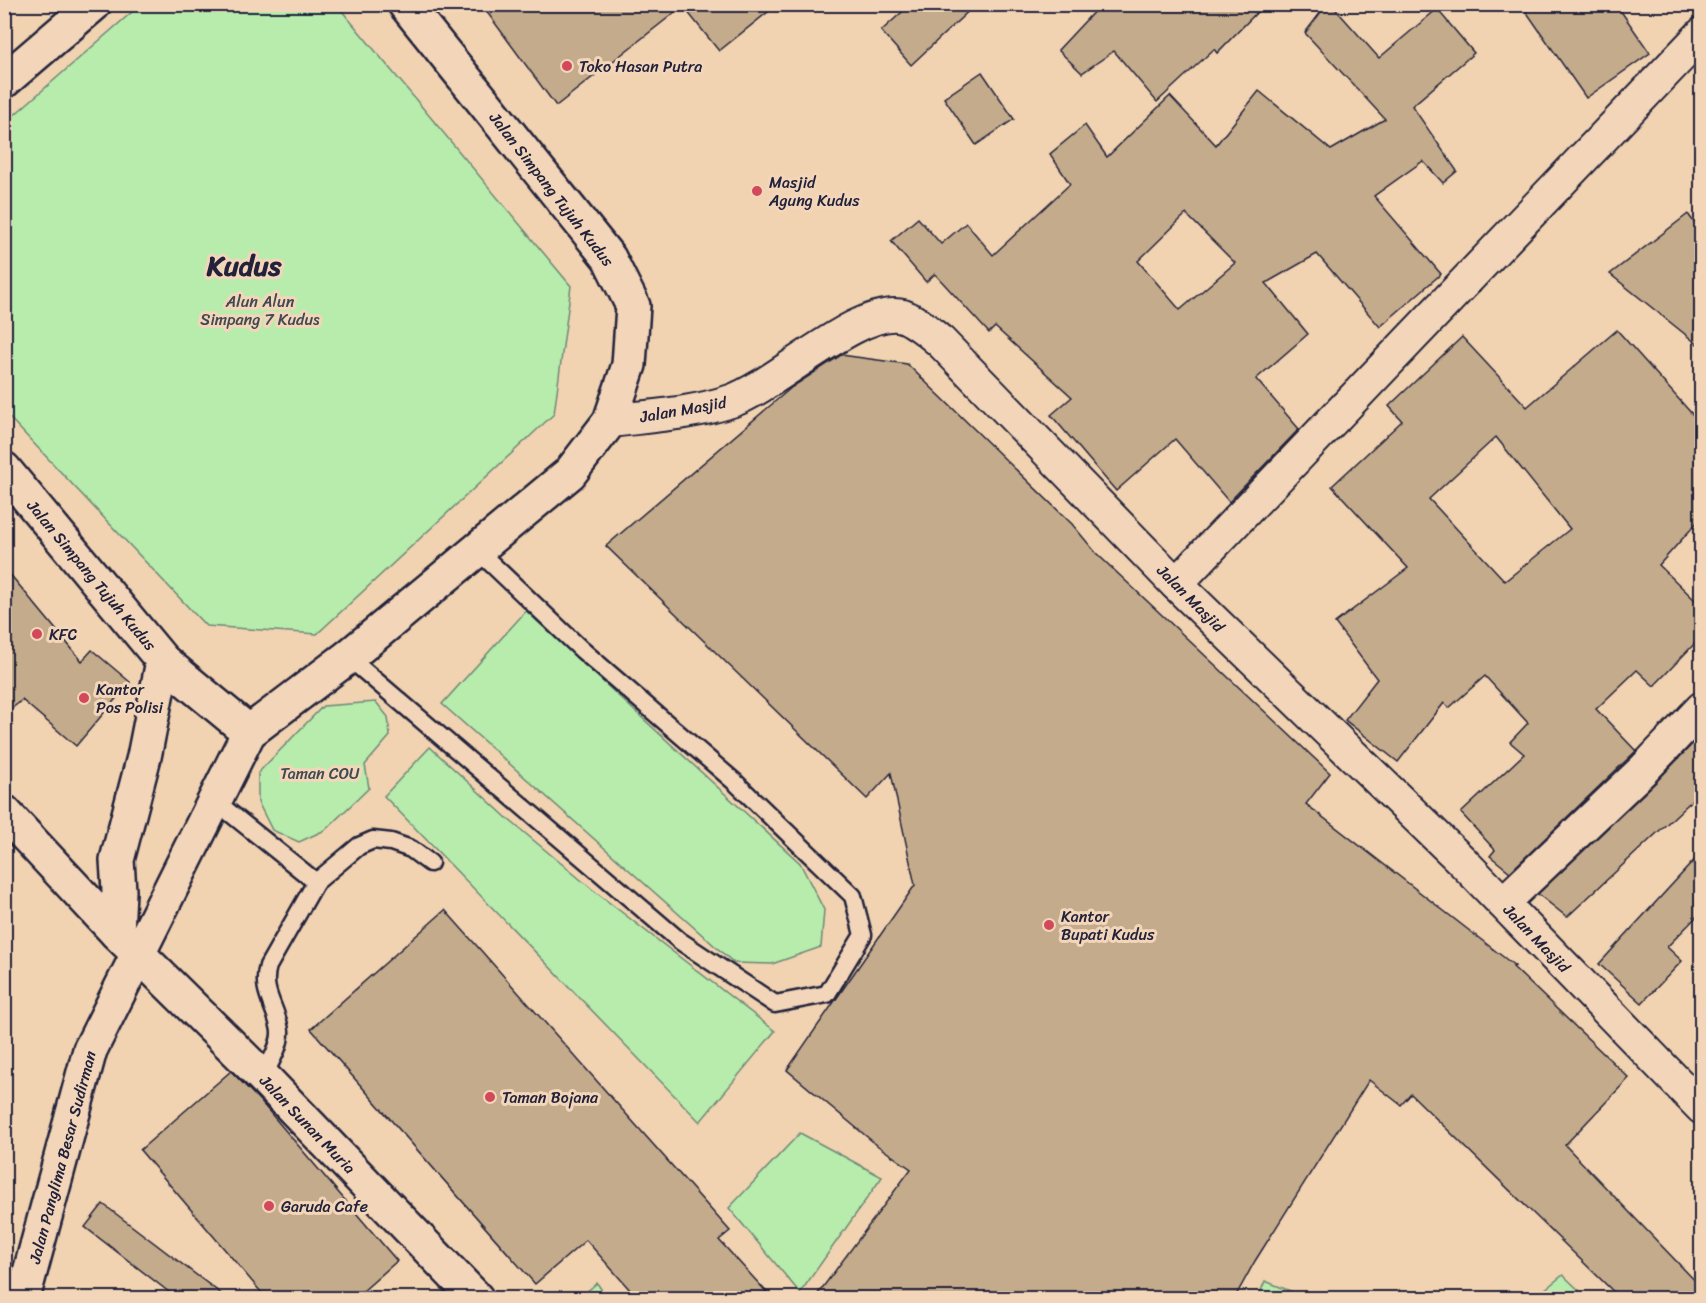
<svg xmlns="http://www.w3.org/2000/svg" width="1706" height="1303" font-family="Sriracha,sans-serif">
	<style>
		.green { fill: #b7ecad; stroke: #6c8774; stroke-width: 1.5 }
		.building { fill: #c4ab8b; stroke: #22223b; stroke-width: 1.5; fill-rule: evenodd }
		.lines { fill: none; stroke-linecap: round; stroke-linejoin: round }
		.lane-casing { stroke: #22223b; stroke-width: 21 }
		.street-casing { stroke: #22223b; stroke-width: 36 }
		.secondary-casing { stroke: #22223b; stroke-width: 38 }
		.lane { stroke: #f3d6b9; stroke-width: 16 }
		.street { stroke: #f3d6b9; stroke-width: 32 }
		.secondary { stroke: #f3d6b9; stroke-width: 33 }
		.poi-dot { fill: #d1495b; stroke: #f3d6b9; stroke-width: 2 }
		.labels { text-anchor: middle; stroke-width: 6; stroke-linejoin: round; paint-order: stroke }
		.poi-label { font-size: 16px; fill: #22223b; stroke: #f3d6b9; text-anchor: start }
		.street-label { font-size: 16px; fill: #22223b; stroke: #f3d6b9 }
		.park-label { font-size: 16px; fill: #404a52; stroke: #f3d6b9 }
		.town-label { font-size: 28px; font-weight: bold; fill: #22223b; stroke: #f3d6b9 }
	</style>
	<rect width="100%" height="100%" fill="#f1d3b1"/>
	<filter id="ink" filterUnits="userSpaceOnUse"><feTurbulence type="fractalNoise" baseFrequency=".0167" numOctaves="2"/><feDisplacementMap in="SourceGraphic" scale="12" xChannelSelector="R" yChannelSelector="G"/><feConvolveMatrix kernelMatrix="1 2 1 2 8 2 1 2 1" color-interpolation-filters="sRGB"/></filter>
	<g filter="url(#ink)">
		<!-- green -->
		<g class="green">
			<path d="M 140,5 L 337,5 L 571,286 L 554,414 L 317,634 L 206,626 L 5,413 L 5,123 Z"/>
			<path d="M 526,611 L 800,863 L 824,910 L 821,947 L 772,964 L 734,963 L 442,704 Z"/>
			<path d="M 376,702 L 388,717 L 390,736 L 365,765 L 369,788 L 325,830 L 299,842 L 272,830 L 258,802 L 258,773 L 323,706 Z"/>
			<path d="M 430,747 L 508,819 L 593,890 L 775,1031 L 700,1122 L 384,796 Z"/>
			<path d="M 800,1133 L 882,1177 L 800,1293 L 729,1208 Z"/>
			<path d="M 1563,1275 L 1587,1298 L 1534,1298 Z"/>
			<path d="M 1265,1281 L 1308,1298 L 1258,1298 Z"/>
			<path d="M 597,1283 L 607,1298 L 579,1298 Z"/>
		</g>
		<!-- building -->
		<g class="building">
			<path d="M 481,4 L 778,4 L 719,51 L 683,6 L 556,106 Z"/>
			<path d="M 911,4 L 976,4 L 911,65 L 881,31 Z"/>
			<path d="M 1101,4 L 1265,4 L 1217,53 L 1214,49 L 1157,102 L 1114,51 L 1082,73 L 1058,50 Z"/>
			<path d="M 1327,4 L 1331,4 L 1379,58 L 1437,9 L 1474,53 L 1412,106 L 1457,171 L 1443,183 L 1423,161 L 1374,196 L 1441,274 L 1380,327 L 1317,254 L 1266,283 L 1308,334 L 1256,379 L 1299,429 L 1229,502 L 1175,439 L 1116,491 L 1051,415 L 1072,397 L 995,327 L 989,333 L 935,274 L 926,282 L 891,241 L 918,218 L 941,244 L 966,223 L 993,255 L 1070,184 L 1050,154 L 1085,125 L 1107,157 L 1170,96 L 1216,145 L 1259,91 L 1331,150 L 1385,119 L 1305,33 ZM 1186,214 L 1235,263 L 1180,310 L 1138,261 Z"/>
			<path d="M 1521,4 L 1616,4 L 1650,53 L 1586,98 Z"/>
			<path d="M 982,72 L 1014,119 L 976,145 L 944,98 Z"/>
			<path d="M 1688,214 L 1701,232 L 1701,347 L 1610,274 Z"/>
			<path d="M 1617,330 L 1701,424 L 1701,518 L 1659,565 L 1701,606 L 1701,637 L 1654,686 L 1637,670 L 1596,709 L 1636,751 L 1510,872 L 1490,856 L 1495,850 L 1461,813 L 1524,754 L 1510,742 L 1528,723 L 1485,676 L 1449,708 L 1444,703 L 1398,762 L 1345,720 L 1377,679 L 1335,623 L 1408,568 L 1332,486 L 1402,421 L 1389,406 L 1462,337 L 1527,407 ZM 1496,437 L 1570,529 L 1505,581 L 1429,499 Z"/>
			<path d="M 841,355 L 907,364 L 1072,524 L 1096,553 L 1330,773 L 1306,804 L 1515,966 L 1513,967 L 1629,1078 L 1565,1145 L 1701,1287 L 1701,1299 L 1621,1299 L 1411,1094 L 1401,1105 L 1369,1080 L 1255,1261 L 1234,1299 L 814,1299 L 911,1169 L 878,1146 L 787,1070 L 915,885 L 891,773 L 867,799 L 606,546 L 792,387 Z"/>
			<path d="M 4,567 L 82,661 L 92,650 L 130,682 L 76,746 L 22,700 L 4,715 Z"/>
			<path d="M 1701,735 L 1701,792 L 1567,917 L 1538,894 L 1656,782 Z"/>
			<path d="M 1701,853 L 1701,912 L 1667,947 L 1682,961 L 1642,1003 L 1599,964 Z"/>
			<path d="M 445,910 L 730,1231 L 719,1240 L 773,1299 L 638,1299 L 586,1240 L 535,1284 L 311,1029 Z"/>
			<path d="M 231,1071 L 261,1102 L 397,1261 L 354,1299 L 267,1299 L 140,1150 Z"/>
			<path d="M 103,1204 L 228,1299 L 178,1299 L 85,1227 Z"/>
		</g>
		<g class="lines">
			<!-- lane casing -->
			<g class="lane-casing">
				<g id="lane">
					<path d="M 348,657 L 680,941 L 775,1004 L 827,994 L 863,935 L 853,896 L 736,783 L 582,650 L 477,550"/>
					<path d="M 214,800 L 316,882"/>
					<path d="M 263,1077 C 269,1064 281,1046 280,1031 C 277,1007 260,992 268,966 L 316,882 L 359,846 L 373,840 L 391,842 L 411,849 L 430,863"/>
				</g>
			</g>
			<!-- street casing -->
			<g class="street-casing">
				<g id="street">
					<path d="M 610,421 C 650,416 692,414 731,401 C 776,386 861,304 903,316 C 917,321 930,333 941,342 L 1176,584 L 1462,861 L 1702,1108"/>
					<path d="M 1176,584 L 1702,34"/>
					<path d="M 1503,903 L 1644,769 L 1702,708"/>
				</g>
			</g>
			<!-- secondary casing -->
			<g class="secondary-casing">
				<g id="secondary">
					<path d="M 4,81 L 94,4"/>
					<path d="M 4,469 L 163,661 L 249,732"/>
					<path d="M 4,812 L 117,933 L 263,1077 L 476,1298"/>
					<path d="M 117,933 L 119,891 L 117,860 L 144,757 L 163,661"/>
					<path d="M 23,1298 L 90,1050 L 249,732 L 348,657 L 570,473 L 610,421 L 629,365 L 633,306 L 609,258 L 405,4"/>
				</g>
			</g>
			<!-- lane -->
			<use href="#lane" class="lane"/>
			<!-- street -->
			<use href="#street" class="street"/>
			<!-- secondary -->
			<use href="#secondary" class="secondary"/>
		</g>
	</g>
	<!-- markers -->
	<g class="poi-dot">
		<circle cx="567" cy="66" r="6"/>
		<circle cx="757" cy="191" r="6"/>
		<circle cx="37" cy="634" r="6"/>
		<circle cx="84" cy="698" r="6"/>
		<circle cx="1049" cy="925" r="6"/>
		<circle cx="490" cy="1097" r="6"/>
		<circle cx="269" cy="1206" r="6"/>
	</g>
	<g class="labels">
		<!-- poi labels -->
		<g class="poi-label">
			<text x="579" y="72">Toko Hasan Putra</text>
			<text x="769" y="188">Masjid<tspan x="769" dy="18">Agung Kudus</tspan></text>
			<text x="49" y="640">KFC</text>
			<text x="96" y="695">Kantor<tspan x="96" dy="18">Pos Polisi</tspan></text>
			<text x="1061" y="922">Kantor<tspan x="1061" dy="18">Bupati Kudus</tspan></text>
			<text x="502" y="1103">Taman Bojana</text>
			<text x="281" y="1212">Garuda Cafe</text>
		</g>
		<!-- street labels -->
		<g class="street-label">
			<text transform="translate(552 189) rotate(52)" y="6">Jalan Simpang Tujuh Kudus</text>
			<text transform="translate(683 409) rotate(-10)" y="6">Jalan Masjid</text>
			<text transform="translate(92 575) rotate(50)" y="6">Jalan Simpang Tujuh Kudus</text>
			<text transform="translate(1191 598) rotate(45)" y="6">Jalan Masjid</text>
			<text transform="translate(1537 938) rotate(46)" y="6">Jalan Masjid</text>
			<text transform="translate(308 1124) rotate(46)" y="6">Jalan Sunan Muria</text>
			<text transform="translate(62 1157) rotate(-75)" y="6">Jalan Panglima Besar Sudirman</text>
		</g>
		<!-- park labels -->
		<g class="park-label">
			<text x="260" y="307">Alun Alun<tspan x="260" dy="18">Simpang 7 Kudus</tspan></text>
			<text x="320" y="779">Taman COU</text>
		</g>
		<!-- town labels -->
		<g class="town-label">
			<text x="244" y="275">Kudus</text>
		</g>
	</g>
	<!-- margin -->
	<rect width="1706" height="1303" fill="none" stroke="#f3d6b9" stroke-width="24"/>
	<rect x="12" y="12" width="1682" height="1279" fill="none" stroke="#22223b" stroke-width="2" filter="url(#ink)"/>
</svg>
